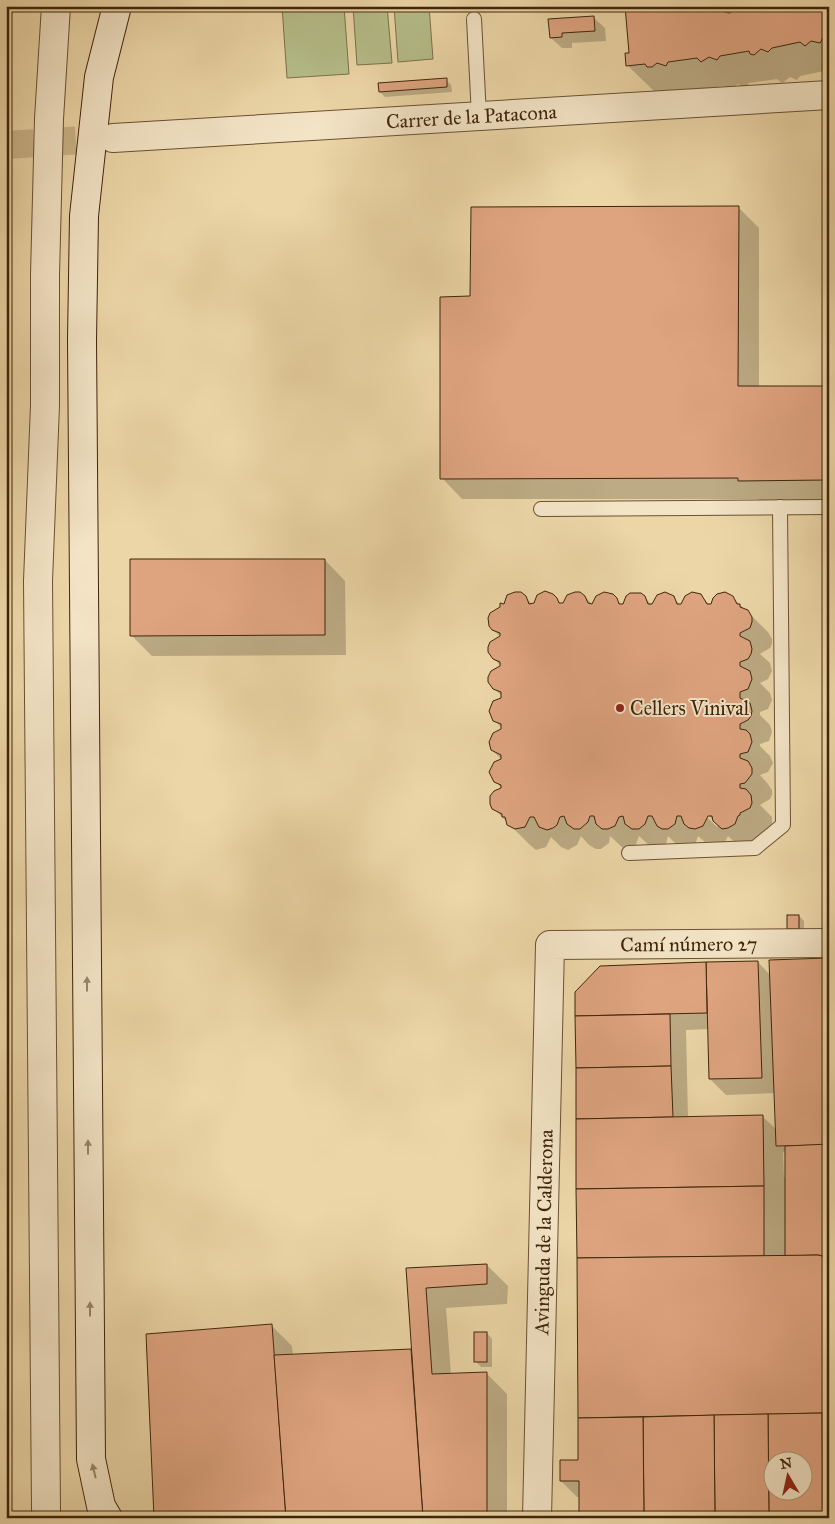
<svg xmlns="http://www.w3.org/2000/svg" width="835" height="1524" font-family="'IM FELL Great Primer',serif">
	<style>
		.green { fill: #b5be89; stroke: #7a724a }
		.shadow { fill: #0003; fill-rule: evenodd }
		.building { fill: #dea480; stroke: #3f250b; fill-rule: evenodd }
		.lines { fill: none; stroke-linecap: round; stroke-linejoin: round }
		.street-tunnel { stroke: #c9b388; stroke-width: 28; stroke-dasharray: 28 14; stroke-linecap: butt }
		.lane-casing { stroke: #6a5132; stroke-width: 16 }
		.street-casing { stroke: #6a5132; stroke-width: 30 }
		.secondary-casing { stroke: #3f250b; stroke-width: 30 }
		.lane { stroke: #f3e4c6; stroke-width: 14 }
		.street { stroke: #f3e4c6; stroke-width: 28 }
		.secondary { stroke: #f3e4c6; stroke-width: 28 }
		.oneway { fill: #998468 }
		.poi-dot { fill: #8f2418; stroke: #f3e4c6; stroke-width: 2 }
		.labels { text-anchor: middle; stroke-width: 4; stroke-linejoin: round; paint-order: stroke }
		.street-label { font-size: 20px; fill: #3f250b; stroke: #f3e4c6 }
		.poi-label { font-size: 20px; fill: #3f250b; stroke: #f3e4c6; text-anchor: start }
	</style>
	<rect width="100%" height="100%" fill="#ecd6a7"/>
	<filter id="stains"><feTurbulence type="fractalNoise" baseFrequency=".004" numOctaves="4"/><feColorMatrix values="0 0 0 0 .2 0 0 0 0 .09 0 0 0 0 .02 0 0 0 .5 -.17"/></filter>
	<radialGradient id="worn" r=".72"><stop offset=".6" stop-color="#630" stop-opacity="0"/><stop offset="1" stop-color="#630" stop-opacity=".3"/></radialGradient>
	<!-- green -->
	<g class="green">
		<path d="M 282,6 L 344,6 L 349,74 L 287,78 Z"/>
		<path d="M 353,6 L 387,6 L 392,63 L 357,65 Z"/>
		<path d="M 394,6 L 429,6 L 433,59 L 398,62 Z"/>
	</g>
	<!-- shadow -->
	<g class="shadow">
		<path d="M 626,6 L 829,6 L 829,70 L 800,76 L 797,80 L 790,77 L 782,83 L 777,79 L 749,83 L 745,88 L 738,84 L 730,90 L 726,86 L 656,93 L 627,65 L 630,54 Z"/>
		<path d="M 594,18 L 605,28 L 606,41 L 572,43 L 572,48 L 562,48 L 551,38 Z"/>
		<path d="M 446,80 L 451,85 L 452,92 L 385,97 L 380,92 Z"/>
		<path d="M 738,207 L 759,228 L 759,387 L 829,390 L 829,500 L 760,501 L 758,499 L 462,499 L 442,478 L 472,297 Z"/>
		<path d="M 325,560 L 345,581 L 346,655 L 152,656 L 131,635 Z"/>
		<path d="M 553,595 L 563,606 L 584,596 L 593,605 L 612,595 L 622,605 L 644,597 L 652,605 L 673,597 L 681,606 L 700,595 L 710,605 L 732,597 L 768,632 L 772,639 L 772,644 L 770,648 L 760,654 L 770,663 L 772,671 L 768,679 L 760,683 L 770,693 L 772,700 L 768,709 L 760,712 L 760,715 L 770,725 L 772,732 L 769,741 L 760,744 L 760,746 L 770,756 L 773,763 L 768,772 L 760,775 L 768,784 L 772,790 L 772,795 L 770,799 L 760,805 L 772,817 L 772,824 L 770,829 L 758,836 L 755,844 L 739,846 L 728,836 L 723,846 L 707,844 L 698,836 L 695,845 L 679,847 L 668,836 L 666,844 L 660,849 L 653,849 L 639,836 L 635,847 L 624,849 L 610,836 L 609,843 L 601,849 L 596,849 L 589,845 L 581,836 L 577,845 L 568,850 L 561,847 L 551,837 L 546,847 L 536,850 L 530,845 L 493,808 L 502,789 L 495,781 L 502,760 L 492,750 L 502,728 L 494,720 L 502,696 L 494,689 L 502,667 L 494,659 L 501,637 L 493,630 L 504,605 L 525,597 L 533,605 ZM 704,811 L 718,825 L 717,827 L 702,812 Z"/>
		<path d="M 799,916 L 804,921 L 804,933 L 793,933 L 788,928 Z"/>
		<path d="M 829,959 L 829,1518 L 584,1518 L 580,1497 L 577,1497 L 561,1481 L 580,1461 L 577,992 L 601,967 L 758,962 L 770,975 ZM 709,1029 L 710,1079 L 726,1095 L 775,1093 L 777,1130 L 762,1116 L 688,1118 L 686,1030 ZM 783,1152 L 786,1154 L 786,1177 L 784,1177 ZM 772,1462 L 802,1462 L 802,1492 L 772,1492 Z"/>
		<path d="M 487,1265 L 508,1286 L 507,1304 L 446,1308 L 451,1375 L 486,1373 L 507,1394 L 507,1518 L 155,1518 L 271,1325 L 292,1346 L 293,1355 L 413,1350 L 407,1269 Z"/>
		<path d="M 487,1333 L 492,1339 L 492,1367 L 481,1367 L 476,1362 Z"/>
	</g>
	<!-- building -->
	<g class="building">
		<path d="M 625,6 L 721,6 L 724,12 L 729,13 L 732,12 L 734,6 L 829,6 L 829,37 L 823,38 L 820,43 L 811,41 L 805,46 L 800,42 L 772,48 L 768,52 L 761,49 L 754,55 L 750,54 L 749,51 L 720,56 L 717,60 L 709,57 L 701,62 L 697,58 L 668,62 L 666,66 L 657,63 L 652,67 L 647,67 L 645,64 L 626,66 L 625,53 L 629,53 Z"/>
		<path d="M 594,16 L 595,31 L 562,33 L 562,37 L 550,38 L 548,19 Z"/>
		<path d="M 447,78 L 447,87 L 379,92 L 378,83 Z"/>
		<path d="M 739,206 L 738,386 L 826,386 L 829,388 L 829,478 L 826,480 L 738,481 L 738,478 L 440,479 L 440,297 L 470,296 L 471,207 Z"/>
		<path d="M 130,559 L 325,559 L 325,635 L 130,636 Z"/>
		<path d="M 545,591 L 553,594 L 557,598 L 559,603 L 563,603 L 567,595 L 575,592 L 580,592 L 585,596 L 588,603 L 592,604 L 596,596 L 604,592 L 613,594 L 617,598 L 619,604 L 623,604 L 626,596 L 630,593 L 641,593 L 645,596 L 648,604 L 652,604 L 657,595 L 665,592 L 674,596 L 677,604 L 681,604 L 685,596 L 692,592 L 701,594 L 707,604 L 711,604 L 713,598 L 717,594 L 725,592 L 733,596 L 737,604 L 740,604 L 740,607 L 748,610 L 752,617 L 752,622 L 750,628 L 740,633 L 740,636 L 750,641 L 752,649 L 751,654 L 748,659 L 740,662 L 740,666 L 750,671 L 752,679 L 748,689 L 740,692 L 740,698 L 750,703 L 752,711 L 751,716 L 748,720 L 740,724 L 740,729 L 746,730 L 750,734 L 752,742 L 748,752 L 740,754 L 740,758 L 748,761 L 752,768 L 752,774 L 745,783 L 740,784 L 740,788 L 746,789 L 751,795 L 752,803 L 750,808 L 740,813 L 740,815 L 738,816 L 735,824 L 728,828 L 722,829 L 713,821 L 712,816 L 708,816 L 703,826 L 695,829 L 689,828 L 684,824 L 681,816 L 677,816 L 675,824 L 668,829 L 662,829 L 657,826 L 652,816 L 648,816 L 645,824 L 639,829 L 632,829 L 625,824 L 623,816 L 619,817 L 615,826 L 608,829 L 602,829 L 596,824 L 594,816 L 590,816 L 588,822 L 580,829 L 574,829 L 567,824 L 564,816 L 560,817 L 557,825 L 553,828 L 547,830 L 539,827 L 534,817 L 530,817 L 525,827 L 515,829 L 507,825 L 505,817 L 502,817 L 502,814 L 492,809 L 490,804 L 490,796 L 494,791 L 501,788 L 501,785 L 494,782 L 489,772 L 494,762 L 501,759 L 501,755 L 491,750 L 489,742 L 493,733 L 501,729 L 501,724 L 493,721 L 489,711 L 493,701 L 501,698 L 501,692 L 493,689 L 488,682 L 488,677 L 491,671 L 500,666 L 500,662 L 493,659 L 488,652 L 488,647 L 490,642 L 500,636 L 500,633 L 492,630 L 489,626 L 488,618 L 490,613 L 500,607 L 500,603 L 504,604 L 507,595 L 515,592 L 521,592 L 526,596 L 529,604 L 534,603 L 537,595 Z"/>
		<rect x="787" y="915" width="12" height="14"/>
		<path d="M 827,958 L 827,1145 L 776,1146 L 769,960 Z"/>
		<rect x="827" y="958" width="2" height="126"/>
		<path d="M 758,961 L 762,1078 L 709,1079 L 706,962 Z"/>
		<path d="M 706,962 L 707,1013 L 575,1016 L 575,992 L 600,966 Z"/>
		<path d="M 670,1014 L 671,1066 L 576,1068 L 575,1016 Z"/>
		<path d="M 671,1066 L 673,1117 L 576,1119 L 576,1068 Z"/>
		<path d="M 827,1084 L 829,1084 L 829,1144 L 827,1145 Z"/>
		<path d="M 763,1115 L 764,1186 L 576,1189 L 576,1119 Z"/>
		<path d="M 829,1144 L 829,1258 L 818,1255 L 785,1256 L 785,1146 Z"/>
		<path d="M 764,1186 L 764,1256 L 577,1258 L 576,1189 Z"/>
		<path d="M 818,1255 L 826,1257 L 824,1413 L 578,1418 L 577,1258 Z"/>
		<path d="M 487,1264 L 487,1284 L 426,1288 L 432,1374 L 487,1372 L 487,1512 L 482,1518 L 423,1518 L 406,1268 Z"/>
		<path d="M 272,1324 L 286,1518 L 154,1518 L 146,1334 Z"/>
		<rect x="474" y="1332" width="13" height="30"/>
		<path d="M 411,1349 L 423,1518 L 286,1518 L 274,1355 Z"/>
		<path d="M 822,1413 L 823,1518 L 769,1518 L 768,1414 ZM 772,1462 L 802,1462 L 802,1492 L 772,1492 Z"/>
		<path d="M 768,1414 L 769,1518 L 715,1518 L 714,1415 Z"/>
		<path d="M 714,1415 L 715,1518 L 644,1518 L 643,1417 Z"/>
		<path d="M 643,1417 L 644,1518 L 582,1518 L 579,1515 L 579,1481 L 560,1481 L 560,1460 L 578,1460 L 578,1418 Z"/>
	</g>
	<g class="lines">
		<!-- street-tunnel -->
		<path class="street-tunnel" d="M 6,145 L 113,138"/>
		<!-- lane casing -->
		<g class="lane-casing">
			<g id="lane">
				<path d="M 474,19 L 479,116"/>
				<path d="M 541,509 L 829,507"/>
				<path d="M 629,853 L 755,848 L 783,825 L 780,507"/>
			</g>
		</g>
		<!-- street casing -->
		<g class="street-casing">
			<g id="street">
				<path id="s1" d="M 113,138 L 829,95"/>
				<path d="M 46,1509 L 38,581 L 45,405 L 45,275 L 49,119 L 56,6"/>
				<path id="s2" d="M 537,1518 L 550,945 L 829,943"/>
			</g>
		</g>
		<!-- secondary casing -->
		<g class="secondary-casing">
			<path id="secondary" d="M 108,1518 L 101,1506 L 91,1459 L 82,340 L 84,216 L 99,77 L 117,6"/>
		</g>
		<!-- lane -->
		<use href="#lane" class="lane"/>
		<!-- street -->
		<use href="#street" class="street"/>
		<!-- secondary -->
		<use href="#secondary" class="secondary"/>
	</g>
	<!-- one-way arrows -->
	<defs><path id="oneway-solid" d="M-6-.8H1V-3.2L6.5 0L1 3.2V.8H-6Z" transform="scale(1.25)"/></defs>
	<g class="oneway">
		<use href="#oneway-solid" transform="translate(87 984) rotate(-90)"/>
		<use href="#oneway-solid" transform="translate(88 1147) rotate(-90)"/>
		<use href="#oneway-solid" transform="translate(90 1309) rotate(-90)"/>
		<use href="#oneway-solid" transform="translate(94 1471) rotate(-103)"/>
	</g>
	<!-- markers -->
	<circle class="poi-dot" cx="620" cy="708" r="5"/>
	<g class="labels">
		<!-- street labels -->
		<g class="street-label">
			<text dy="7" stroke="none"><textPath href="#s1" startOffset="359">Carrer de la Patacona</textPath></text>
			<text dy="7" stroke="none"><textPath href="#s2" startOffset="712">Camí número 27</textPath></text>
			<text dy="7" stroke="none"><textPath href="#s2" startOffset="286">Avinguda de la Calderona</textPath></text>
		</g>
		<!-- poi labels -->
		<g class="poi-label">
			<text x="630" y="715">Cellers Vinival</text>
		</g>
	</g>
	<!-- margin -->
	<rect width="835" height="1524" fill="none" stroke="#ecd6a7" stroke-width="25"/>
	<rect x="8" y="8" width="820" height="1509" fill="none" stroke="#3f250b" stroke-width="2.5"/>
	<rect x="12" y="12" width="810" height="1499" fill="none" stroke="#3f250b"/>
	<!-- north arrow -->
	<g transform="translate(788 1476) rotate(351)"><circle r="24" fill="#f3e4c6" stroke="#ab987b"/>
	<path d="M0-4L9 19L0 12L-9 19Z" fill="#8f2418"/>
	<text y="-8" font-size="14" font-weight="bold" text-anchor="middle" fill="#3f250b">N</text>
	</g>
	<rect width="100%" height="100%" filter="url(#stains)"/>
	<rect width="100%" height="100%" fill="url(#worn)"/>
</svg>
